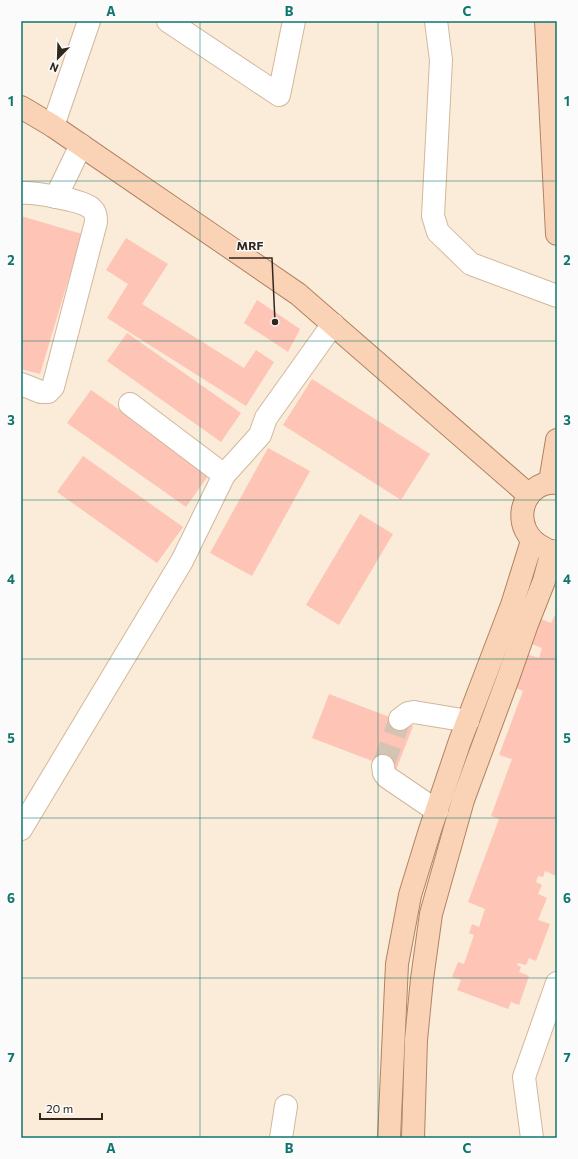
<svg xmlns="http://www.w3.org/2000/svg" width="578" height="1159" font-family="Commissioner,sans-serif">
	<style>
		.building { fill: #fec4b6 }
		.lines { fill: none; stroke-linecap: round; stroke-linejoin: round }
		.minor-tunnel { stroke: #d3c4b3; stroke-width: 22; stroke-dasharray: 22 11; stroke-linecap: butt }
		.minor-casing { stroke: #d2b79b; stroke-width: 24 }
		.major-casing { stroke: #b18360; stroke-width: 24 }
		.minor { stroke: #fff; stroke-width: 22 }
		.major { stroke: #fad3b6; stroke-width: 22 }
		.grid { fill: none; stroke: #0f766e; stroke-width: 1; stroke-opacity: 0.55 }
		.leader { fill: none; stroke: #31271c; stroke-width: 1.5 }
		.callout-dot { fill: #31271c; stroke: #fbfbfb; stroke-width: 1.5 }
		.callout-label { font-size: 12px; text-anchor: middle; font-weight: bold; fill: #31271c; stroke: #fbfbfb; stroke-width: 3; stroke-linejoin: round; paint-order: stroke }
		.neatline { fill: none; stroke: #0f766e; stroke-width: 1.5 }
		.grid-label { font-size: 13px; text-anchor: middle; font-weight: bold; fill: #0f766e }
	</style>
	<rect width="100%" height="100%" fill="#fbebd9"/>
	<!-- building -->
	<g class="building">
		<path d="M 21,216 L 82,234 L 40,374 L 21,369 Z"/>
		<path d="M 126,238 L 168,264 L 142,304 L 244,368 L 256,350 L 274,362 L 246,406 L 107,318 L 128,284 L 106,270 Z"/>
		<path d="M 257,300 L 300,329 L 288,352 L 244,323 Z"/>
		<path d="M 127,333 L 241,413 L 221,442 L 107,361 Z"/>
		<path d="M 312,379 L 430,454 L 401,500 L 283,425 Z"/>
		<path d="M 91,390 L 210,473 L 186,507 L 67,423 Z"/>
		<path d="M 268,448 L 310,471 L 252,576 L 210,553 Z"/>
		<path d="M 83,456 L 183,527 L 157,563 L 57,492 Z"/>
		<path d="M 360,514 L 393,534 L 339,625 L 306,605 Z"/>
		<path d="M 555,615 L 557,615 L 557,873 L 556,876 L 545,871 L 543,877 L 538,876 L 536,882 L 542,885 L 538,894 L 547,898 L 538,920 L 550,924 L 536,961 L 529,958 L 526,965 L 518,963 L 517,965 L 521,967 L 519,972 L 529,976 L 519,1005 L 511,1002 L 508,1009 L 457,990 L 461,980 L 452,977 L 458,962 L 464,964 L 474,935 L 469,933 L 472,924 L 479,927 L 485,909 L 468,902 L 499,819 L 491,816 L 512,759 L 499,755 L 523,691 L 514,687 L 526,654 L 539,658 L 542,648 L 532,644 L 541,619 L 551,623 Z"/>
		<path d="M 329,694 L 413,726 L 396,770 L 312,738 Z"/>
	</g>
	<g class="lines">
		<!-- minor-tunnel -->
		<path class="minor-tunnel" d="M 383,766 L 400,719"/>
		<!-- minor casing -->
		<g class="minor-casing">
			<g id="minor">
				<path d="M 168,21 L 279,95 L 294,21"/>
				<path d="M 436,21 L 441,60 L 433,216 L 438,232 L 471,264 L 557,296"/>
				<path d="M 53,126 L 89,21"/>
				<path d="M 21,193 C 34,192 82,200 91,208 C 96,212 96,217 96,222 L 53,387 L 48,392 L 41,392 L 21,384"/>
				<path d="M 56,197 L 81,145"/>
				<path d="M 130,404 L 224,475"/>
				<path d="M 400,719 L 408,713 L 414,712 L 468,721"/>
				<path d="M 383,766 L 384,773 L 387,777 L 437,811"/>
				<path d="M 21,829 L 182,561 L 224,475 L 260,435 L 266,418 L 333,324"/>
				<path d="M 281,1138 L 286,1106"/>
				<path d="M 532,1138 L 524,1077 L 557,983"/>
			</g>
		</g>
		<!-- major casing -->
		<g class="major-casing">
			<g id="major">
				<path d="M 546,21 L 557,234"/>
				<path d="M 21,107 L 53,126 L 298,294 L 529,495"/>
				<path d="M 550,482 L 557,440"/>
				<path d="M 544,548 C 508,531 520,480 557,483"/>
				<path d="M 389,1138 L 397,964 L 410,895 L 430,830 L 460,741 L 512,605 L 532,541"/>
				<path d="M 413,1138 L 416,1040 L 422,979 L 431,914 L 463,800 L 508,678 L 527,624 L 544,581 L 552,551"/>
			</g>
		</g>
		<!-- minor -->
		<use href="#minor" class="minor"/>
		<!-- major -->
		<use href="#major" class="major"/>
	</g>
	<!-- grid -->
	<path class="grid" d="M 200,21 L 200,1138M 378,21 L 378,1138M 21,181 L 557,181M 21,341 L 557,341M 21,500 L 557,500M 21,659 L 557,659M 21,818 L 557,818M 21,978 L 557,978"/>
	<!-- callouts -->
	<path class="leader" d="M275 322L272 258H229"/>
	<circle class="callout-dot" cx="275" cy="322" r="4"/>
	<g class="callout-label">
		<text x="250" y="250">MRF</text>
	</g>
	<!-- border -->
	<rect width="578" height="1159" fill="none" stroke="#fbfbfb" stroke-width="44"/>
	<!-- north arrow -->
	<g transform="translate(58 58) rotate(203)" stroke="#fbfbfb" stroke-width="3" paint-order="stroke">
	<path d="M0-3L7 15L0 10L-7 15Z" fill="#31271c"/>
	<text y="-6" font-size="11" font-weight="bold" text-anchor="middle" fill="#31271c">N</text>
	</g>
	<!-- scale -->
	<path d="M40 1113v6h62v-6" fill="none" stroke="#31271c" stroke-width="2"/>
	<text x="46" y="1113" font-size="12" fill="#31271c" stroke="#fbfbfb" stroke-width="3" paint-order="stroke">20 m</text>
	<rect x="22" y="22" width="534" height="1115" class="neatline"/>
	<g class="grid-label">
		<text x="111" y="16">A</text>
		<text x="289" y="16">B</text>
		<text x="467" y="16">C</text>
		<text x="11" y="106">1</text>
		<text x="567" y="106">1</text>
		<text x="11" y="265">2</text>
		<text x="567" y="265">2</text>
		<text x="11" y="425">3</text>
		<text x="567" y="425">3</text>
		<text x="11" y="584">4</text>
		<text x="567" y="584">4</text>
		<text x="11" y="743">5</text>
		<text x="567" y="743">5</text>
		<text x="11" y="903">6</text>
		<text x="567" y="903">6</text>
		<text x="11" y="1062">7</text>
		<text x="567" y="1062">7</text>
		<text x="111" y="1153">A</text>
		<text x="289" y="1153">B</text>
		<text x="467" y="1153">C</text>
	</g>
</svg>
